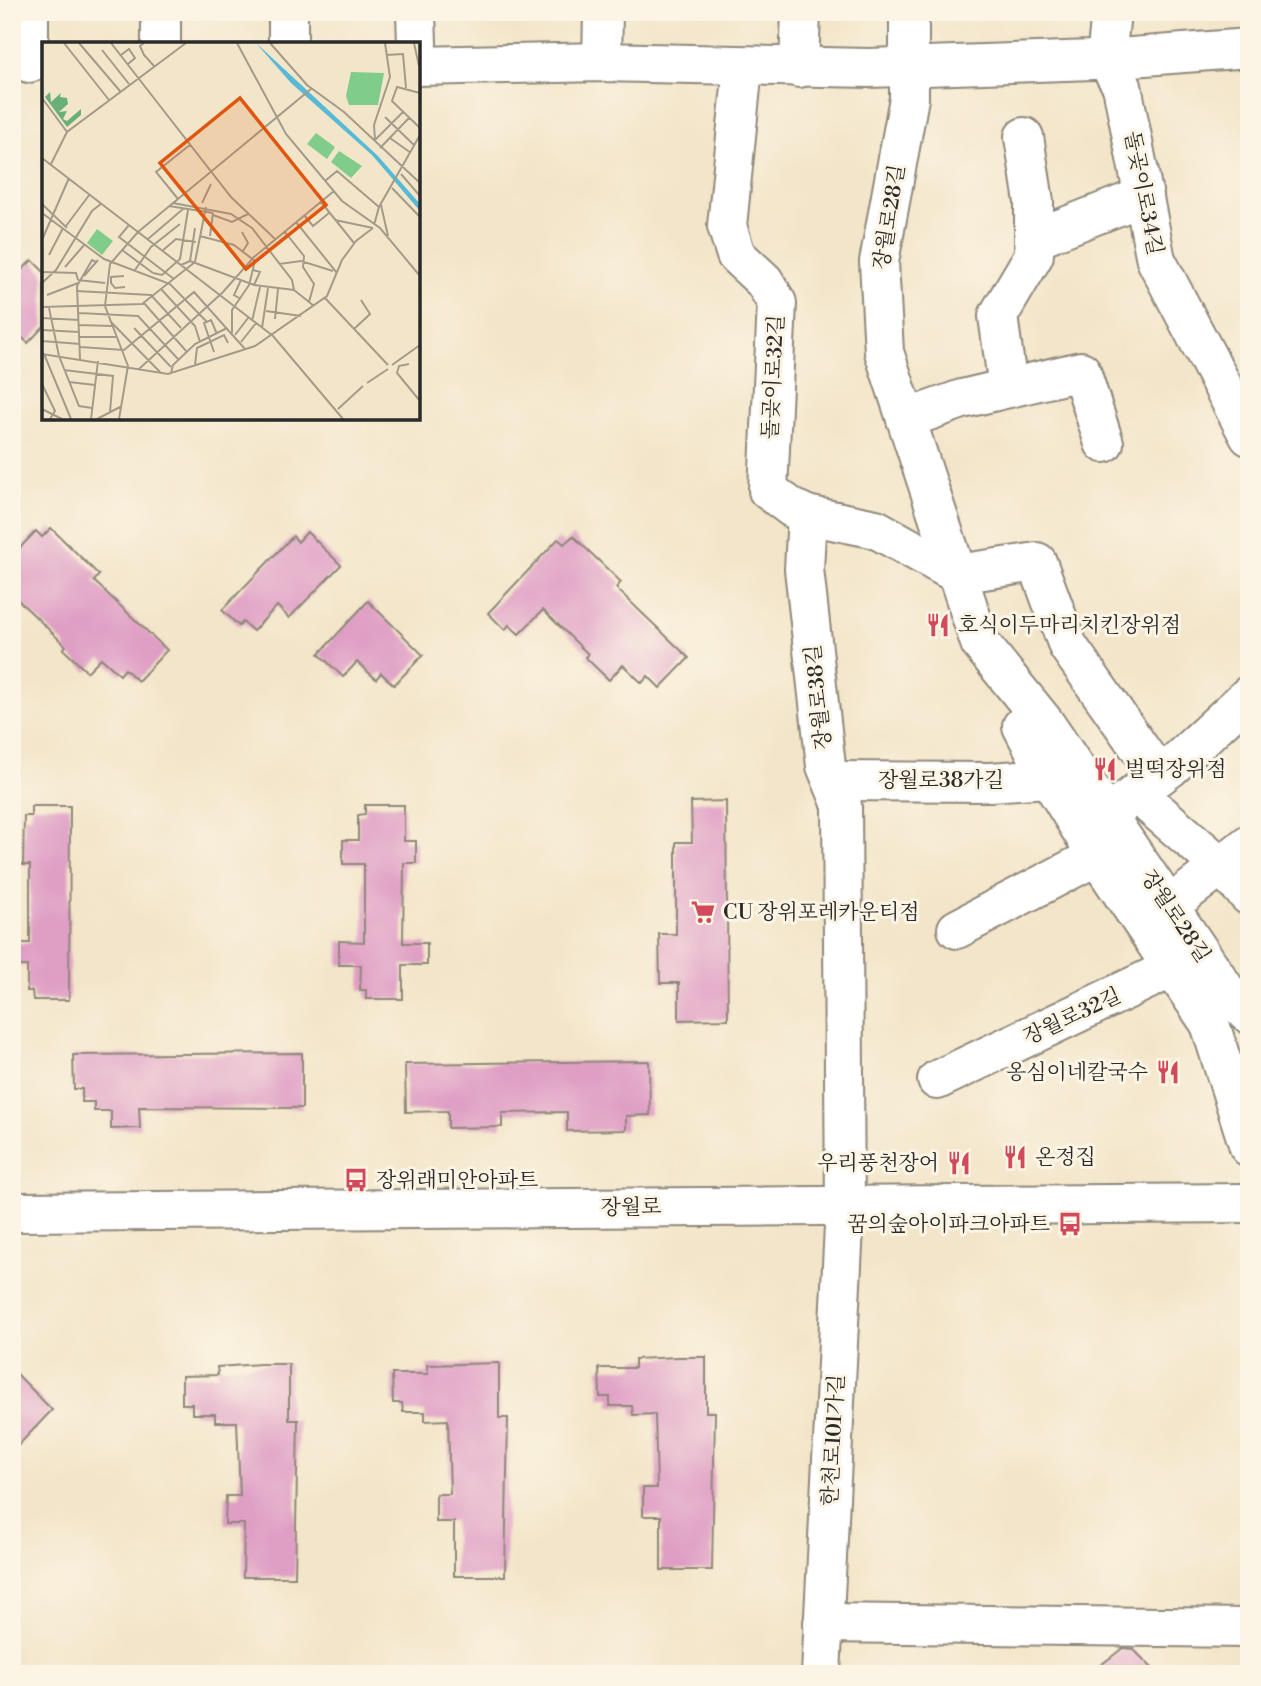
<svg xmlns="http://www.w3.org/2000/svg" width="1261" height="1686" font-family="'Libre Bodoni','Noto Serif KR',serif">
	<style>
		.building { fill: #df9ec4 }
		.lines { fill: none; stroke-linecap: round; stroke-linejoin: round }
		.minor-casing { stroke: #8f887a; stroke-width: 42 }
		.minor { stroke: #fff; stroke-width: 38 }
		.labels { text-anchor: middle; stroke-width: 6; stroke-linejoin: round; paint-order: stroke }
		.street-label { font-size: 21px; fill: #2b2b2b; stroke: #fcf5e5 }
		.poi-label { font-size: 21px; fill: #2b2b2b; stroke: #fcf5e5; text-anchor: start }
		.inset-road { fill: none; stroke: #a39b8a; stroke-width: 2 }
		.view { fill: #df570e; fill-opacity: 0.15; stroke: #df570e; stroke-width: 3.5 }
		.inset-edge { fill: none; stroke: #2b2b2b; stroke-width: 3.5 }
	</style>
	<rect width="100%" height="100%" fill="#fcf5e5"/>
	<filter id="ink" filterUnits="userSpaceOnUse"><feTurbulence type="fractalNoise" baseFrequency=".0143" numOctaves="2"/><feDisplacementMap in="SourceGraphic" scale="14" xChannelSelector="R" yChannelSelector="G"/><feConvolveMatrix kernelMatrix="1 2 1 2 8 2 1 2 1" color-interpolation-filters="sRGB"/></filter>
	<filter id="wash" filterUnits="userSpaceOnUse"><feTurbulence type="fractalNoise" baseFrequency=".00686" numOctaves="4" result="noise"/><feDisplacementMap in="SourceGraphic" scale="28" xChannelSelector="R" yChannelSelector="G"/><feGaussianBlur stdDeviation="1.57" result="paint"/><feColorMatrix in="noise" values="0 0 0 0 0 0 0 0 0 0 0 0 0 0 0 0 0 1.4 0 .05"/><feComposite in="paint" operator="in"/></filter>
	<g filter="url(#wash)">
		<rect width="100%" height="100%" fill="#f3e5c9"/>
		<g id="blocks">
			<!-- building -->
			<g class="building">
				<path d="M 32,260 L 44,272 L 44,326 L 28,343 L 12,328 L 12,280 Z"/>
				<path d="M 51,528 L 99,575 L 94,581 L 167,650 L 138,681 L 125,669 L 120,675 L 101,658 L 87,672 L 63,649 L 66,646 L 12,594 L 12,556 L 36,531 L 42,537 Z"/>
				<path d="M 307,532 L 341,565 L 289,618 L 277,606 L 253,631 L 243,622 L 239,626 L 222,610 L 293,536 L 298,542 Z"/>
				<path d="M 573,536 L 621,582 L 616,588 L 689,658 L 660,688 L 648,676 L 642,683 L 623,665 L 609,680 L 585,657 L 588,654 L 543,610 L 519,634 L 509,625 L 505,630 L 488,613 L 558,539 L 564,544 Z"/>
				<path d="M 368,601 L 423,655 L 394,685 L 381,673 L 376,679 L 357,662 L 343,677 L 319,654 Z"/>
				<path d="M 726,801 L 728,1019 L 679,1020 L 679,983 L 660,983 L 659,934 L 676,934 L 676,842 L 692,842 L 691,802 Z"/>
				<path d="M 365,805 L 404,805 L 404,841 L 416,841 L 416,863 L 404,863 L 403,943 L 427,943 L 427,965 L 403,965 L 403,999 L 366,999 L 366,990 L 360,990 L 361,965 L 339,965 L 339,941 L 364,942 L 364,864 L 343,864 L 343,840 L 358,840 L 358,815 L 365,814 Z"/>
				<path d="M 31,806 L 70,806 L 69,1000 L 33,1000 L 32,991 L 27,991 L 27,966 L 12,966 L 12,943 L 30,943 L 30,865 L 23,865 L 24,816 L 31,816 Z"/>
				<path d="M 302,1053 L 302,1108 L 139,1107 L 140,1128 L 111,1129 L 111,1111 L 94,1111 L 94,1102 L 82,1102 L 82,1089 L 74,1089 L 73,1055 Z"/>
				<path d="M 649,1061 L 650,1115 L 626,1116 L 626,1130 L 567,1131 L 567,1112 L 502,1113 L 502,1127 L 448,1128 L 448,1111 L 406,1112 L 405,1064 Z"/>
				<path d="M 679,1357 L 706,1357 L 706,1412 L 715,1412 L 712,1570 L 661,1570 L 661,1516 L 643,1516 L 643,1488 L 657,1488 L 655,1414 L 633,1415 L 632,1406 L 610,1406 L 610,1397 L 600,1397 L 599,1368 L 635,1368 L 635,1359 Z"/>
				<path d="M 499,1363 L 499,1418 L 508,1418 L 505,1576 L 454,1576 L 454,1522 L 436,1522 L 436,1494 L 450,1494 L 448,1420 L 425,1421 L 425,1412 L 403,1412 L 402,1403 L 393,1403 L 392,1374 L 428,1374 L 427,1365 Z"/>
				<path d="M 261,1364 L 289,1364 L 289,1420 L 298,1420 L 295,1577 L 243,1577 L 244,1524 L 225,1524 L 226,1496 L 240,1496 L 237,1422 L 215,1422 L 215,1414 L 192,1414 L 192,1404 L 182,1404 L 182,1376 L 218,1375 L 217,1367 Z"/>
				<path d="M 12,1369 L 52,1410 L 12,1452 Z"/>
				<path d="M 1123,1648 L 1133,1649 L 1158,1674 L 1089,1674 Z"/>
			</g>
		</g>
	</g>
	<g filter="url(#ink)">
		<use href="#blocks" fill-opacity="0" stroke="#8f887a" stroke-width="2"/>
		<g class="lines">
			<!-- minor casing -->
			<g class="minor-casing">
				<g id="minor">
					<path d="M 161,12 L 161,44"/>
					<path d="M 416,12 L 417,44"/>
					<path d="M 909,12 L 909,98 L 879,262 L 884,352 L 980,643 L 1044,722 L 1229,995 L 1249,1014"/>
					<path d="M 1111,12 L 1106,59 L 1122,86 L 1156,260 L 1249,436"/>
					<path d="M 288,44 L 288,12"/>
					<path d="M 602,62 L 603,12"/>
					<path d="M 29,63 L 29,12"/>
					<path d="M 418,66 L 602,62 L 869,68 L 1093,60 L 1249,48"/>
					<path d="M 743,67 L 727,226 L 736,255 L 764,281 L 777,303 L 768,490 L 792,508 L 807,515 L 876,529 L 957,574 L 1037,562 L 1068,646 L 1159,776"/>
					<path d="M 799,68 L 801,12"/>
					<path d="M 1024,137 L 1034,202 L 1034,239"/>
					<path d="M 1008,388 L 998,316 L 1034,255 L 1034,239 L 1144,196"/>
					<path d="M 906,419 L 962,399 L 1081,371 L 1104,443"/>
					<path d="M 807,515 L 804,569 L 826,766 L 842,805 L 845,1207 L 821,1674"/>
					<path d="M 1022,726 L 1049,778 L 1097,856 L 1210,1024 L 1249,1147"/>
					<path d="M 834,781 L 990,782 L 1049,778"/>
					<path d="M 1136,793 L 1222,867 L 1249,896"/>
					<path d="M 1107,815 L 1170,768 L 1249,695"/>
					<path d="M 1169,906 L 1249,844"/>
					<path d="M 957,929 L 1097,856"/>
					<path d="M 937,1080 L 1170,969"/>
					<path d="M 12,1212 L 1249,1203"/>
					<path d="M 823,1623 L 1249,1628"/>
				</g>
			</g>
			<!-- minor -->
			<use href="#minor" class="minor"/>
		</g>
	</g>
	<!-- icons -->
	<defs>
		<g id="restaurant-bare" transform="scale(1.89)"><path d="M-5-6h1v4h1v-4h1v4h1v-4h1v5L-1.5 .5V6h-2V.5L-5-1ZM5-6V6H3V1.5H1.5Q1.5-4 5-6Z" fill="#d1495b" stroke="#fcf5e5" stroke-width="2.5" paint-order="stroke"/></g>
		<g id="supermarket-bare" transform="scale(1.89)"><path d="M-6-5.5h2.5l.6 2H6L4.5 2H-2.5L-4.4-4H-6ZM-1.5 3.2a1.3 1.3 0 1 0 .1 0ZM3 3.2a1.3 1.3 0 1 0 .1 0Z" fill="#d1495b" stroke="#fcf5e5" stroke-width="2.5" paint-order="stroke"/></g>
		<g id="bus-bare" transform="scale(1.89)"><path d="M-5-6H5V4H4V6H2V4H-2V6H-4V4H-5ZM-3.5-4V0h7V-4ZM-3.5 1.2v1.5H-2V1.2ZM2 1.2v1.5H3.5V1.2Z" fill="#d1495b" stroke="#fcf5e5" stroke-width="2.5" paint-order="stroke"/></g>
	</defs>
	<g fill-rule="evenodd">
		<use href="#restaurant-bare" x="938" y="625"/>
		<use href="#restaurant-bare" x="1105" y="769"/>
		<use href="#supermarket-bare" x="703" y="912"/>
		<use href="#restaurant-bare" x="1168" y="1072"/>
		<use href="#restaurant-bare" x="1015" y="1157"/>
		<use href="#restaurant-bare" x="959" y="1163"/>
		<use href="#bus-bare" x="356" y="1180"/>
		<use href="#bus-bare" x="1070" y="1224"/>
	</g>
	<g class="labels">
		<!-- street labels -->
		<g class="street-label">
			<text transform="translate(1144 193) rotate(79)" y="7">돌곶이로34길</text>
			<text transform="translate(889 217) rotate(-81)" y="7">장월로28길</text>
			<text transform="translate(773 377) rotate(-87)" y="7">돌곶이로32길</text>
			<text transform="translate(818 697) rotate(-96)" y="7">장월로38길</text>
			<text x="941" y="787">장월로38가길</text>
			<text transform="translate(1176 916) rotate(56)" y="7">장월로28길</text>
			<text transform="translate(1072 1016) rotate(-25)" y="7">장월로32길</text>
			<text transform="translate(631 1207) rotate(-1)" y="7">장월로</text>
			<text transform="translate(833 1440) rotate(-87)" y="7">한천로101가길</text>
		</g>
		<!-- poi labels -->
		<g class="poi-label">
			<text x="958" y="632">호식이두마리치킨장위점</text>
			<text x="1125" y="776">벌떡장위점</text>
			<text x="723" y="919">CU 장위포레카운티점</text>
			<text x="1148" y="1079" text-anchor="end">옹심이네칼국수</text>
			<text x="1035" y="1164">온정집</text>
			<text x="939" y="1170" text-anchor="end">우리풍천장어</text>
			<text x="376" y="1187">장위래미안아파트</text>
			<text x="1050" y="1231" text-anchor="end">꿈의숲아이파크아파트</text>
		</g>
	</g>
	<!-- overview -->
	<g transform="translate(42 42)">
		<rect width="378" height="378" fill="#f3e5c9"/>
		<path d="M 309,30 L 342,31 L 336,63 L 307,63 L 304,54 ZM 274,91 L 293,105 L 285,117 L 265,102 ZM 297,109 L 320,124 L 309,136 L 289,120 ZM 55,187 L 71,199 L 60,213 L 45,201 Z" fill="#80cc8b"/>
		<path d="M 8,50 L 9,60 L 19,51 L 18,55 L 25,56 L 26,62 L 17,70 L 25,69 L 21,77 L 25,79 L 39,67 L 39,73 L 25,85 L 3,55 Z" fill="#68b077"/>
		<path d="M 214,1 L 336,114 L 378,162 L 378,169 L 330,113 L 249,41 Z" fill="#56b9d5"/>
		<path class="inset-road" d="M 22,1 L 67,58M 37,1 L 78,49M 69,1 L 189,155 L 233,197M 102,1 L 98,4 L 102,13 L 112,24M 195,1 L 244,92 L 300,159 L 338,186 L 378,234M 228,1 L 265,43 L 302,70 L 378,141M 372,1 L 377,24M 60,8 L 87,42M 79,13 L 87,7 L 93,16 L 86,22M 344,13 L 361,12 L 364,46M 378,51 L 355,45 L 350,59 L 378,86M 0,56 L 25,90M 343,75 L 373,104M 348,96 L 369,111M 333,98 L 332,83 L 348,35 L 343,1M 333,98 L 361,70M 338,106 L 367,76M 0,116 L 231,294 L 301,377M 9,122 L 25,90 L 144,1M 359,132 L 378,154M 283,139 L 295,129 L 337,165M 350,146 L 378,175M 136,157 L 114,130 L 149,102M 279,160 L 312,201M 131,161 L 189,172 L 210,186 L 250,238 L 252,248M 160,161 L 169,142M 0,162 L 25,186M 339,163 L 346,194M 127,164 L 171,171M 0,171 L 62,217 L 128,242 L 165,280M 171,173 L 190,180 L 206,172M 262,173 L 271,184 L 287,171M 293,178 L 331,186M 254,180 L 295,231M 87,183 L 77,195 L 132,237M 332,183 L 337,165 L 378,93M 24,184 L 48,152M 200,190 L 206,201 L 201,209M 243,190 L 262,214 L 261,225 L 272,242 L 267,260M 158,194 L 192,203 L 213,219 L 207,243 L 190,268 L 190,291M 168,194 L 171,171M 106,197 L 141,167M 0,198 L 27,136M 80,208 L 111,231M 120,209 L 134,197 L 154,200M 7,213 L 21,186M 148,219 L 212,243 L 252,248 L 272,264M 237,222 L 259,219 L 291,229M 139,223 L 148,219 L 153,186M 23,225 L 43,202M 93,228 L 109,205 L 138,182M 211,228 L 218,230 L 212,243M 0,230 L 34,231 L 36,238M 111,231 L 120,233 L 138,217 L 146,168M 42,234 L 56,218M 82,234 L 69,235 L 69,241 L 73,246 L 83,245M 36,238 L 63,241M 199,238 L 192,253 L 199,257M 0,241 L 14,228 L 50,169 L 60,161M 119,247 L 153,284 L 158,300M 34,249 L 109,253 L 139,286M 5,253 L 36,241M 283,256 L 346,323M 102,261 L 145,310M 0,265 L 100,262 L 153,220 L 164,165M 7,266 L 17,314 L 37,364 L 50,366M 224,269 L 259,274M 37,271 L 96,274 L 136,317M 0,276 L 37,278M 233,277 L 236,247M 68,279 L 119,331M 210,279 L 218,245M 37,283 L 70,284M 92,286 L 129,325M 220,286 L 226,246M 312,287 L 328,272 L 319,258M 0,288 L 37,290M 193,293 L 206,276M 38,295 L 74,295M 0,299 L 38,302M 199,300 L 214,281M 38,305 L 82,308 L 152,250 L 203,307M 172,310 L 162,281 L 169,278 L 175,292M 0,312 L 126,332 L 213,304 L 285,254 L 300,218 L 314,199 L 331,186M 2,312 L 29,377M 38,317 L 35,244 L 50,218 L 54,220M 367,322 L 357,324 L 355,331 L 378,359M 153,323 L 155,306 L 182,293 L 186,301M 350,323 L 378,303M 97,327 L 181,250 L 212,215 L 292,149M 22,328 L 71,334 L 68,370M 129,331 L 131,323 L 153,302 L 185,286M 27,340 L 53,343M 325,341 L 346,327M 0,342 L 13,369 L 8,377M 0,367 L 20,377M 296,367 L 321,344M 49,377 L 56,319M 55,377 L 80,364M 77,377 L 86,324 L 63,264 L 68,222 L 96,190 L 269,47"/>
		<path class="view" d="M 198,56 L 284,163 L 204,227 L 118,121 Z"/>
		<rect width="378" height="378" class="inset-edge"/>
	</g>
	<!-- margin -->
	<rect width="1261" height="1686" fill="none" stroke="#fcf5e5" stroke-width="42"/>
</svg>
